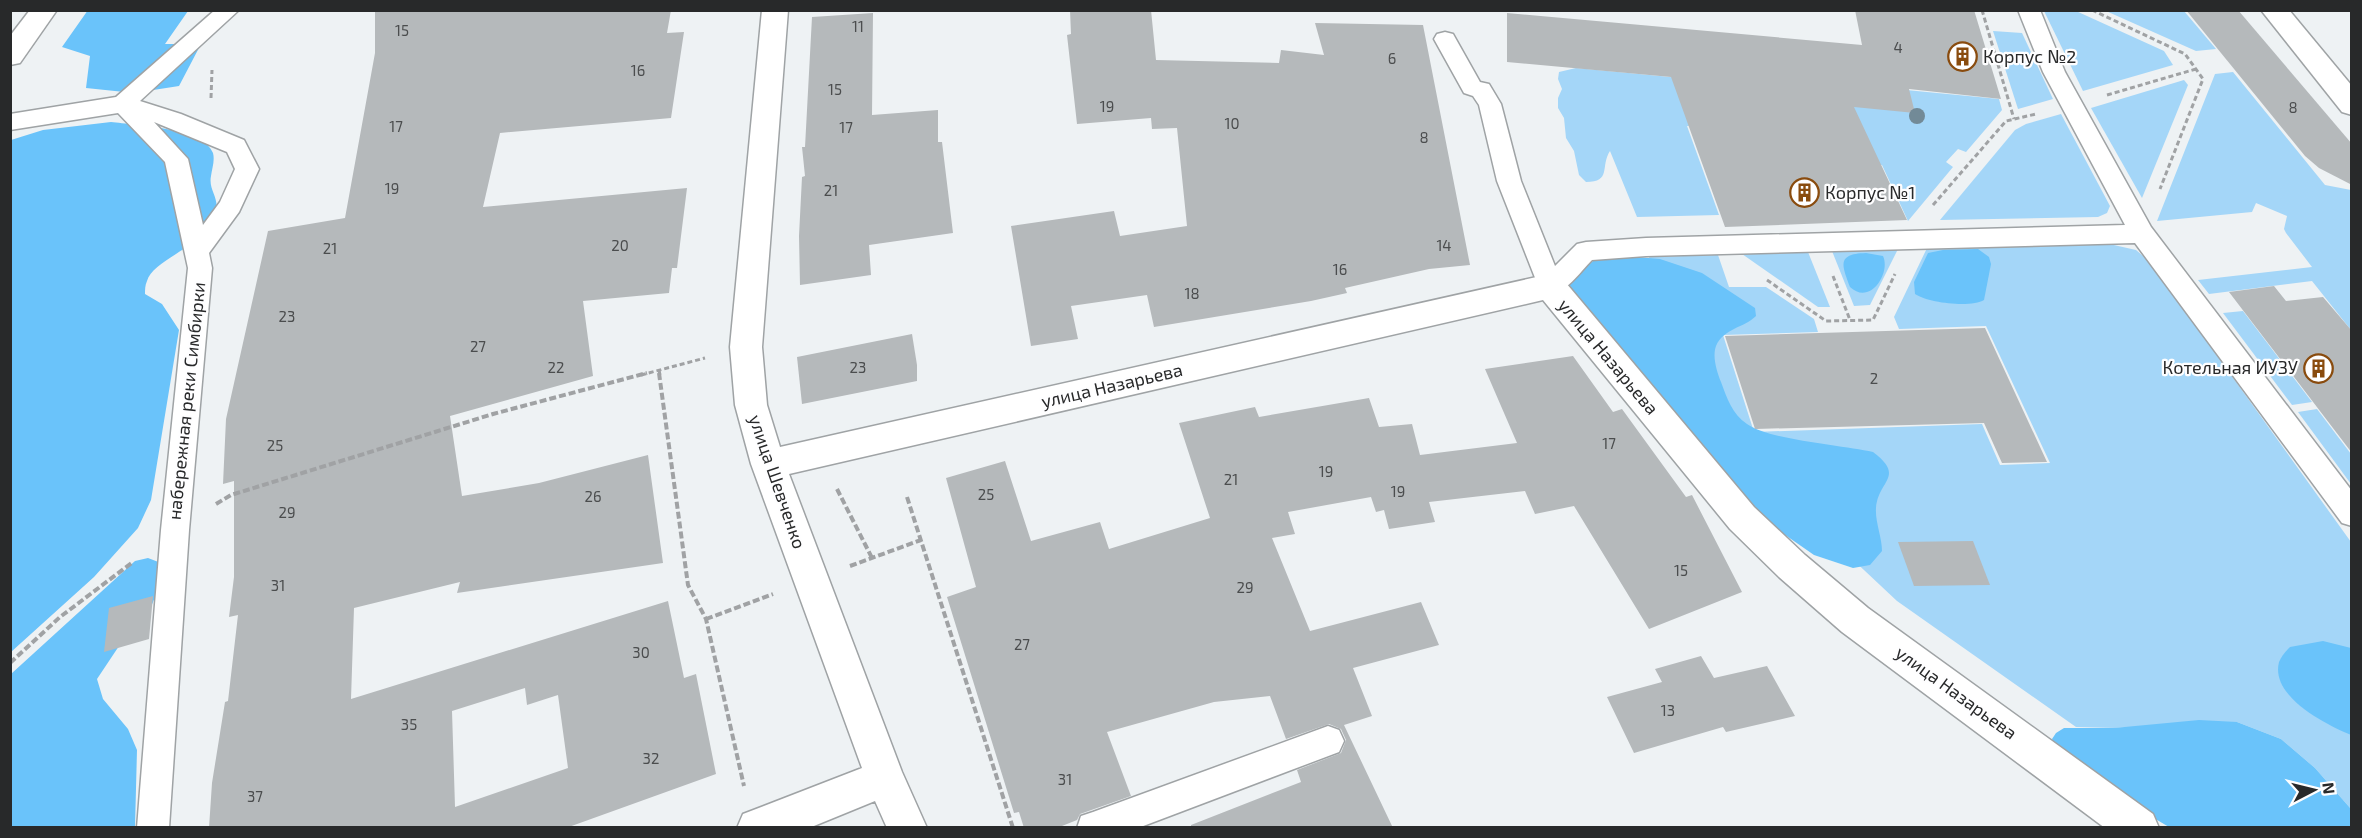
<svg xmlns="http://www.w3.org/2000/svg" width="2362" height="838" font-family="'Exo 2',sans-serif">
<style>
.green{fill:#a4d6f8}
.forest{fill:#6ac3fa}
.building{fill:#b5b9bb;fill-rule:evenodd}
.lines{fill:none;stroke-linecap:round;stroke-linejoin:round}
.service-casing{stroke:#9fa3a5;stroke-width:3}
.minor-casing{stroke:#9fa3a5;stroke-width:3}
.path-far1{stroke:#a0a2a4;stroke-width:3;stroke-dasharray:5 3;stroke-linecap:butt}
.path{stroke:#a0a2a4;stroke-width:4;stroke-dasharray:7 3;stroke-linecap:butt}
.service{fill:#fff;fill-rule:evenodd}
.minor{fill:#fff;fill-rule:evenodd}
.tree{fill:#728a97}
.labels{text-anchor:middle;stroke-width:4.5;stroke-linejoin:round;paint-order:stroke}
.number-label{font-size:15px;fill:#4b4d4e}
.poi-label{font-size:18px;fill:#28292a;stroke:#fefeff;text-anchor:start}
.street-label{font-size:18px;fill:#28292a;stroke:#fefeff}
</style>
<rect width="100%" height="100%" fill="#eef2f4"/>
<g class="green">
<path d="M2044,11H2076L2164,51L2173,65L2083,91Z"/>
<path d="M2106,11H2184L2216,49L2196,51Z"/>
<path d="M1993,31L2022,33L2053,99L2018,109Z"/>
<path d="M1576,68L1836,93L1834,83L1999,99L2002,110L1966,152L1958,149L1946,162L1953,167L1908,221L1882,165L1848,166L1822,122L1687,126L1719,215L1637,217L1610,151C1600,166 1612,182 1586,182L1579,175L1574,151L1566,138L1564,118L1558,108V98L1562,89L1558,79L1559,72Z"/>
<path d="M2233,72L2325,185L2351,190V330L2312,281L2209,294L2198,280L2312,267L2286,233L2284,229L2287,216L2256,203L2252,212L2157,221L2215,74Z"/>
<path d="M2184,80L2188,85L2142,198L2091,108Z"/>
<path d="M2061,114L2110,206L2107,213L2098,217L1940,220L2015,130L2026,124Z"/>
<path d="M2105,243L2136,250L2149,261L2351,542V809L2315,768L2281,739L2237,722L2114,728L2076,727L1897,601L1702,418L1649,257L1718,255L1729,287H1766L1814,319L1818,332L1723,335L1754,432L1982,424L2000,465L2050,463L1986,326L1899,329L1894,317L1927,248Z"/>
<path d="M1898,249L1870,305L1854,306L1832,251Z"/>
<path d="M1808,252L1830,307H1818L1742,254Z"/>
<path d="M2243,311L2312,402L2292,405L2223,313Z"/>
<path d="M2317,409L2351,454V484L2298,412Z"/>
</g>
<g class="forest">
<path d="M88,10L188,11L165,44H201L179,86L134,93L86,88L90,56L62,47Z"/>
<path d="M111,122C135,125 204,128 213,153C215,161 212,168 211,176C208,191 221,198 215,215C205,247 153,259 147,281C145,285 145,290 145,294L162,304L179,330L151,500L138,528L94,577L11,652V140L43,130Z"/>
<path d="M1978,249L1989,257L1991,264L1984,300C1971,308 1928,303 1915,294L1914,282L1928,253L1943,250Z"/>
<path d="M1866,253L1883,256C1891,273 1870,306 1850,287C1842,265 1836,254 1866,253Z"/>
<path d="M1637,257L1660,259L1702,273L1755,308L1756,316C1744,328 1724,328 1716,346C1712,357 1717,372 1721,382C1727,398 1732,414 1747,424C1769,440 1842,445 1873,452C1906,477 1878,480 1876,508C1875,522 1882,537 1882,551L1870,565L1853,568L1814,555L1755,514L1566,295L1568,280L1593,261L1610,258Z"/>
<path d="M148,558L161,563V582L149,612L121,643L97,679L103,699L128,729L137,750L135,827L11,828V674L135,561Z"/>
<path d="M2323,641L2351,648V735C2327,725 2270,697 2279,662C2281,657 2286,651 2290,647Z"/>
<path d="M2199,720L2237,722L2281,739L2315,768L2351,809V827H2169L2108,791L2056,749L2052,739L2056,733L2064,728H2114Z"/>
</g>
<g class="building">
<path d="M375,10H671L667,33L684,32L671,118L500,133L483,207L687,188L677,268H672L669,293L583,301L593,376L450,416L462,496L539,483L648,455L663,563L457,593L460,582L354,608L351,699L668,601L684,678L696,674L716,774L566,828H209L212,783L225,702L228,701L238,615L229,617L234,577V481L223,484L226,419L268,231L345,218L375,53ZM525,688L527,705L558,695L568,768L455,807L452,711Z"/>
<path d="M1070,10H1151L1156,60L1279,63L1281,50L1324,55L1315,23L1423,25L1470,265L1429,269L1345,288L1347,293L1311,301L1154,327L1147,295L1071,306L1078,339L1031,346L1011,226L1114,211L1120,236L1187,226L1177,128L1152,129L1151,118L1077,124L1067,35L1071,34Z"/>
<path d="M1855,10H1974L2001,99L1909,89L1915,113L1854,107L1907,220L1725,227L1671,77L1507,62V13L1862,45Z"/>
<path d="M2186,10H2238L2352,144V185L2319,168L2305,156Z"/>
<path d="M873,13L872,115L938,110V142H942L953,233L869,245L871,275L800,285L799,236L802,177L805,176L802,147H805L812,17Z"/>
<path d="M2274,286L2286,301L2323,297L2352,331V453L2229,292Z"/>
<path d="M1985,328L2047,462L2002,463L1984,423L1755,429L1725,336Z"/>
<path d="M912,334L917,365V381L802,404L797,357Z"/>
<path d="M1573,356L1613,412L1622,409L1686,497L1692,495L1742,592L1649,629L1574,506L1535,514L1525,491L1429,502L1435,522L1389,529L1384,510L1376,512L1371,497L1288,512L1295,534L1272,538L1310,631L1421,602L1439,645L1353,668L1372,716L1344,725L1393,828H1191V825L1301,782L1297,770L1341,753L1346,740L1341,729L1329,724L1286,739L1270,696L1214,702L1107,732L1131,796L1080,814L1077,820L1057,828H1024L1019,812L1014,813L947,597L976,587L946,478L1005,461L1031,541L1100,522L1109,549L1210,518L1179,423L1255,407L1259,417L1369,398L1379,427L1412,424L1420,455L1517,443L1485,369Z"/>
<path d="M1973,541L1990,585L1914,586L1898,542Z"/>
<path d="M153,596L149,639L104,652L109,608Z"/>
<path d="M1701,656L1714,678L1767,666L1795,716L1726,732L1723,727L1634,753L1607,697L1662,682L1655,669Z"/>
</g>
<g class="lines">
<defs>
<g id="service">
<path d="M215,10H239L140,101L181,114L244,140L259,169L239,212L209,253L212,268L189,530L169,828H137L161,530L188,268L165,162L118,113L10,130V114L116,97ZM154,122L227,152L235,169L220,202L203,225L188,159Z"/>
<path d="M2018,10H2040L2065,72L2151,227L2352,491V526L2342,523L2135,243L1646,256L1592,260C1578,274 1562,300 1541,293L1497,181L1479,105L1473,96L1464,93L1434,39L1437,34L1445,32L1453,34L1480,82L1489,84L1501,104L1521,181L1555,266L1577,244L1586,242L1646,238L2125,225L2043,72Z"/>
<path d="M1328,726L1339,730L1344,741L1339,752L1138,828H1077L1081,816L1093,812Z"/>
</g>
<g id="minor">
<path d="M30,10H57L20,63L10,65V36Z"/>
<path d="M762,10H788L762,347L767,405L780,447L1550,274L1561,277L1754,507L1805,555L1868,608L2153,814L2159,828H2105L1842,632L1779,577L1730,529L1543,300L789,474L902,772L927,828H887L875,801L809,828H737L743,814L862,768L751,464L735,405L730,347Z"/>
<path d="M2261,10H2289L2352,86V115L2342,112Z"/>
</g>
</defs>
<use href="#service" class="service-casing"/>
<use href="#minor" class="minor-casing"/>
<g class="path-far1">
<path d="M1982,10L2014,119"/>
<path d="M2092,10L2185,54L2203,79L2160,189"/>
<path d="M2107,95L2196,69"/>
<path d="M211,98L212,70"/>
<path d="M1933,205L2006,121L2036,114"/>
<path d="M1833,276L1850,320"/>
<path d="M1767,280L1826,321L1873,320L1895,274"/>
<path d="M659,370L660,375"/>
<path d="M641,375L705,358"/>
</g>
<g class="path">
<path d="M659,373L688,585L706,619L744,786"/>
<path d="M837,489L872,558"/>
<path d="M907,497L1013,828"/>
<path d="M216,504L231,495L493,414L647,373"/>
<path d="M850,566L921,540"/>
<path d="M706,619L773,594"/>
<path d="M10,663L60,617L133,562"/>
</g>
<use href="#service" class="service"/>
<use href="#minor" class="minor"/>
</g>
<circle class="tree" cx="1917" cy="116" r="8"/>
<defs>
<symbol id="building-ring" viewBox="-11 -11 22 22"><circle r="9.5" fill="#fefeff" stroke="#894b0e" stroke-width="1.5"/><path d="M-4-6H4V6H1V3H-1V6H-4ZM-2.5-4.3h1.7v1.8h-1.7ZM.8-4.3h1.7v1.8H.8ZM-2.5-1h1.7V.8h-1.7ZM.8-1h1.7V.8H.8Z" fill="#894b0e"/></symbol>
</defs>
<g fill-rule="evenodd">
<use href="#building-ring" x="1946" y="40" width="33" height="33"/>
<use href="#building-ring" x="1788" y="176" width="33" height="33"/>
<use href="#building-ring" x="2302" y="352" width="33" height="33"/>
</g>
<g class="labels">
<g class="number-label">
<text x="858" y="32">11</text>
<text x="402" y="36">15</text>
<text x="1898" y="53">4</text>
<text x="1392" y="64">6</text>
<text x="638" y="76">16</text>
<text x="835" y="95">15</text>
<text x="1107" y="112">19</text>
<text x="2293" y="113">8</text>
<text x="1232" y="129">10</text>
<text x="396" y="132">17</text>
<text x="846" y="133">17</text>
<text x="1424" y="143">8</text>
<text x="392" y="194">19</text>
<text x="831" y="196">21</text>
<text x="620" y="251">20</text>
<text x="1444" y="251">14</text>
<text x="330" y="254">21</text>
<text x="1340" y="275">16</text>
<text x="1192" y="299">18</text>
<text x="287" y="322">23</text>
<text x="478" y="352">27</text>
<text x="556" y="373">22</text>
<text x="858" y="373">23</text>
<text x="1874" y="384">2</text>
<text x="1609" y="449">17</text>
<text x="275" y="451">25</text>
<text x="1326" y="477">19</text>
<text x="1231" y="485">21</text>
<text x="1398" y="497">19</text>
<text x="986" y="500">25</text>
<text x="593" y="502">26</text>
<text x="287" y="518">29</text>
<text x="1681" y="576">15</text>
<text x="278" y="591">31</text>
<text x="1245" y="593">29</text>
<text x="1022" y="650">27</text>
<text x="641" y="658">30</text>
<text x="1668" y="716">13</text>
<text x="409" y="730">35</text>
<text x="651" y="764">32</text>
<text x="1065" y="785">31</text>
<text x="255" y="802">37</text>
</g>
<g class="poi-label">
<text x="1983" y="63">Корпус №2</text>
<text x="1825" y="199">Корпус №1</text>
<text x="2298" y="374" text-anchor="end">Котельная ИУЗУ</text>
</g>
<g class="street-label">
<text transform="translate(1608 357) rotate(50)" y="6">улица Назарьева</text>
<text transform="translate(1112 386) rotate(-13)" y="6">улица Назарьева</text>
<text transform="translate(187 401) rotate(-84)" y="6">набережная реки Симбирки</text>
<text transform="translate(777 482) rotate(71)" y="6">улица Шевченко</text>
<text transform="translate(1956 693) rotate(36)" y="6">улица Назарьева</text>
</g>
</g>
<rect width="2362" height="838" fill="none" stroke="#28292a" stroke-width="24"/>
<g transform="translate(2314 790) rotate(83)" stroke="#fefeff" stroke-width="4.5" paint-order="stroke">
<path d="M0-4.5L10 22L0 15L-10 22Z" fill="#28292a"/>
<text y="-9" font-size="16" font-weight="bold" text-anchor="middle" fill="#28292a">N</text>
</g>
</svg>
